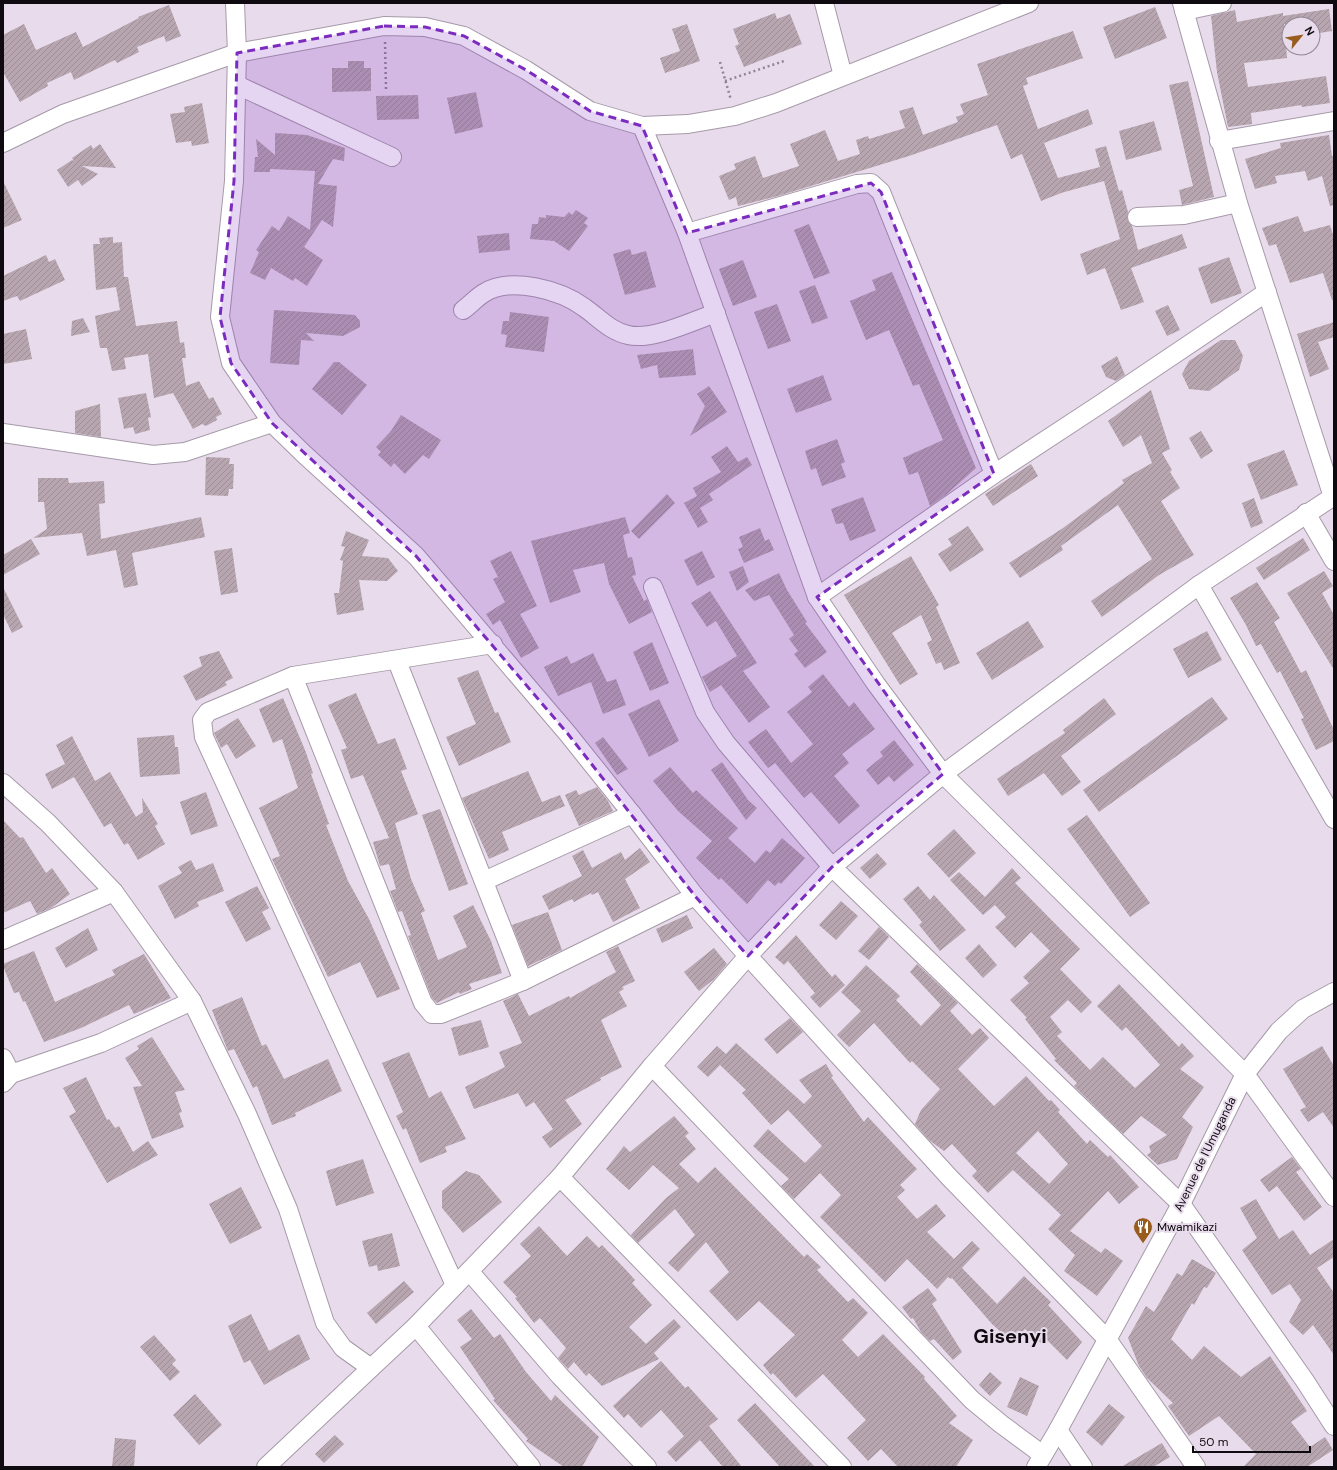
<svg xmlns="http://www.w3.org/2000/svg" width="1337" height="1470" font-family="'DM Sans',sans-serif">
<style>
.building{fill:url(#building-hatch);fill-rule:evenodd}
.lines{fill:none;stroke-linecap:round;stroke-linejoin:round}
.minor-casing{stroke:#a69aa9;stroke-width:20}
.path{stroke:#8f8691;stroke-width:2.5;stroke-dasharray:2 3;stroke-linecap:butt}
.minor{stroke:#fff;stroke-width:18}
.marked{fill:#7b2cbf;fill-opacity:0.2;stroke:#7b2cbf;stroke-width:3;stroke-dasharray:8 5;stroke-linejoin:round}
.labels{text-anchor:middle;stroke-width:4;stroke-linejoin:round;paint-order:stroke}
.street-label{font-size:12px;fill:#0e0a0f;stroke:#e8dbeb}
.poi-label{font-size:12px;fill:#0e0a0f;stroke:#e8dbeb;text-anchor:start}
.town-label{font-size:20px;font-weight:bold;fill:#0e0a0f;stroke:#e8dbeb}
</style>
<defs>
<pattern id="building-hatch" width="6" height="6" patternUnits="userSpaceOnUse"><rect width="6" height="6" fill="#b7a5b0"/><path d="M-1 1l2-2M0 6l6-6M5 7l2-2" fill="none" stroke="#9c8d96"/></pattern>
</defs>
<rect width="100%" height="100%" fill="#e8dbeb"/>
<g class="building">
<path d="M169,5L181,36L166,42L164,36L137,47L139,52L117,63L115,60L74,80L71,72L47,83L48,86L20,102L3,72V35L24,24L36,50L76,32L83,47L139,18L138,17Z"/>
<path d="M1155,7L1167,38L1115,59L1103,27Z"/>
<path d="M1329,9L1332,31L1313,34V24H1284L1287,58L1244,63L1248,87L1326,76L1330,103L1302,107L1301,105L1251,113L1252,124L1228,127L1217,72L1211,16L1235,10L1237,22L1283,13V16Z"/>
<path d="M775,13L777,19L790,14L802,44L744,67L735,46L739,44L733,29Z"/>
<path d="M687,24L700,61L665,73L660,58L680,51L672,29Z"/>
<path d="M1073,31L1083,58L1026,78L1028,84L1023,86L1038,129L1088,109L1093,124L1044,143L1058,178L1100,167L1095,149L1106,146L1119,191L1122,190L1128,212L1127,218L1132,226L1138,250L1182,234L1187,248L1131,268L1144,302L1121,310L1105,268L1087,275L1080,254L1120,239L1104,181L1061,193L1041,201L1022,154L1011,159L997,125L909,156L778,196L738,206L736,197L729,200L719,176L736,169L734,164L755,156L763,178L799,166L790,144L825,130L838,161L860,154L856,140L868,136L869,139L905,128L899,111L913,107L923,135L958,122L956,117L964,114L960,104L988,95L977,64Z"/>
<path d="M348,61H364V68H371V91L332,92V68H348Z"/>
<path d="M1188,81L1214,197L1182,205L1179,190L1193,186L1169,85Z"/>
<path d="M476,92L483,127L455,134L447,98Z"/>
<path d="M418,95L419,119L377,120L376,96Z"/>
<path d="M202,103L209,143L192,146L191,141L176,143L170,114L185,112L184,107Z"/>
<path d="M1154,121L1162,150L1126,160L1119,131Z"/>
<path d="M275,133L307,135L345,148L344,161L333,159L318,184L337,186L333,227L322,220L304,247L323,260L307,286L295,278L293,281L271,268L265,280L250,273L259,252L256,250L272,226L279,231L288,216L310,230L315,171L270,169V172H254L255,157H258L256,139L275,155Z"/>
<path d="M1329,135L1332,156H1334V205L1330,206L1322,176L1308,181L1305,171L1275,176L1277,183L1255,189L1245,159L1281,148L1280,143Z"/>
<path d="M100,144L116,168L82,166L98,174L82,186L78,180L68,187L57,170L72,160L74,161L72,158L91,145L93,149Z"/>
<path d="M3,181L22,220L3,228Z"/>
<path d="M576,210L588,218L584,223L588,226L569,251L554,241L530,239L532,224H538L539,217L546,218V215L564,217L569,212L572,215Z"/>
<path d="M1298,216L1304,232L1330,225L1334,238V299L1332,300L1323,273L1290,283L1276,244L1269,246L1262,228Z"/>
<path d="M809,224L830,273L814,279L794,230Z"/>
<path d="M509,233L510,250L479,253L477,236Z"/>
<path d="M113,237V243L122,242L124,277H128L136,326L177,321L180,343L184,342L186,358H182L186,386L199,381L209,399L213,397L222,414L216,417L217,420L206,426L202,424L193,429L173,393L154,398L148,354L124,358L126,369L112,371L107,348H100L95,316L120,310L116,287L96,290L93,244H100L99,238Z"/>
<path d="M630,249L632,255L646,251L656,287L625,295L613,254Z"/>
<path d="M46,255L49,262L55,259L65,280L20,301L17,296L3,301V276Z"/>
<path d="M1229,257L1242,293L1211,304L1198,268Z"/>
<path d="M743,260L757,297L733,306L719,269Z"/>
<path d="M892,272L976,468L947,494L930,506L918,472L909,475L903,458L943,440L919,384L913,386L889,330L866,340L850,301L876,290L872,280Z"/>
<path d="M815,285L828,318L812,324L799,291Z"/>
<path d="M777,304L791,341L768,349L754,312Z"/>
<path d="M1168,305L1180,330L1167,336L1155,311Z"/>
<path d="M274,310L355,315L360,321V327L343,336L306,333L314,341L301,340L299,365L270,363Z"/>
<path d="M510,312L549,317L544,352L505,347L507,335L501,334L503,321H509Z"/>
<path d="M83,318L90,332L71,336L72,321Z"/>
<path d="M1334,322V337L1318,342L1329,369L1310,377L1297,334Z"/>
<path d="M26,329L32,359L3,364V334Z"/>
<path d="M1221,340H1235L1243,356L1239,370L1209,391L1189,389L1182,374L1189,361Z"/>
<path d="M693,349L696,375L659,378L657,365L641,369L637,355Z"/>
<path d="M1117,356L1125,375L1116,381L1106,377L1101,366Z"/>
<path d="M334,362H339L367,385L342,415L312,389Z"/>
<path d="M823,375L832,400L796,413L787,389Z"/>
<path d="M709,386L727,412L690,436L705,406L697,394Z"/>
<path d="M1151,390L1170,449L1162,453L1172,470L1170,472L1180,488L1161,501L1194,555L1159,575L1102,617L1091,601L1152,559L1118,505L1061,546L1063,550L1020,578L1009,563L1063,528L1124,483L1122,480L1152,463L1141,435L1123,447L1108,421Z"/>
<path d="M146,393L151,417L148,418L150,430L135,434L133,427L124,429L118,398Z"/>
<path d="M100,404L101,437L75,433V411Z"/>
<path d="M401,415L441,440L429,459L423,455L405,474L394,463L391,467L378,455L381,452L376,447L391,431Z"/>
<path d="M1201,431L1213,451L1201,459L1189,438Z"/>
<path d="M837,439L845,462L841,464L846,477L822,486L816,468L811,470L805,451Z"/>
<path d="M727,446L738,462L747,457L752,465L709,494L713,500L700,508L708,522L698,528L684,503L697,496L693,488L721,472L711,457Z"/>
<path d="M1284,450L1298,485L1261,500L1247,464Z"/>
<path d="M206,457L230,458L229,464H234L233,489H229L228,496L205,495Z"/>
<path d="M1031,464L1038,476L993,506L985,494Z"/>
<path d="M38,478H68L69,483L104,481L105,503L99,504L101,539L201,517L205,537L132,553L138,585L124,588L116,550L87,556L82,533L33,538L47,529L44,502H38Z"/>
<path d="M667,494L675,503L639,539L631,531Z"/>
<path d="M863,497L876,531L850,541L843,523L836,524L831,509Z"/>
<path d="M1254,498L1263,523L1251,528L1242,503Z"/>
<path d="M625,517L630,533L623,535L628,558L632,557L636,575L632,576L644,601L647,599L652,612L629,624L609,584L604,563L573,570L581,592L550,603L531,541Z"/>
<path d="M968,526L984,550L950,572L938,554L952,545L948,539Z"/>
<path d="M760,528L765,541L769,539L774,550L744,563L738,549L743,547L739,537Z"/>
<path d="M346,531L369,540L362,556L388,558L398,571L387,581L359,580L364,610L337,615L334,593H339L343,561L340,560L345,547L341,546Z"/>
<path d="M1303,538L1310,550L1264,580L1256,568Z"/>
<path d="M31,539L40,554L3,575V555Z"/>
<path d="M232,548L238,592L221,595L214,551Z"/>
<path d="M511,551L537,606L520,614L539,648L521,658L500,620L493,625L486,614L505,602L493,579L498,577L490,561Z"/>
<path d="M702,551L715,577L697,586L684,560Z"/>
<path d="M911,556L939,605L936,607L960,663L944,670L941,662L936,664L927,643L932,640L921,615L892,633L918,674L900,685L844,595Z"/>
<path d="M743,566L749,582L737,591L729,572Z"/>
<path d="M1324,571L1333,586L1322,593L1334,615V670L1287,593Z"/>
<path d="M779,573L787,590L807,622L805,623L827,652L805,668L794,654L798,651L789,639L794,635L769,595L754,601L745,590Z"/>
<path d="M1257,582L1280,618L1274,622L1301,673L1306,670L1334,730V741L1316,750L1301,719L1304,718L1280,671L1277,673L1261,644L1256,646L1246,625L1230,598Z"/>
<path d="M3,587L23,627L12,633L3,614Z"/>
<path d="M710,591L757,663L743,671L770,707L749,723L721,685L710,692L702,677L737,656L716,621L707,627L691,603Z"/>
<path d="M1028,621L1044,647L992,680L976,653Z"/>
<path d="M1207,631L1222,660L1188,678L1173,649Z"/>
<path d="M652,642L669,683L650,691L633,652Z"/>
<path d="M219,651L233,678L225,682L227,685L196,701L183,676L202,666L199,657Z"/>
<path d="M593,653L607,682L616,679L626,705L603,714L591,682L558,696L544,667L567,656L571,664Z"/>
<path d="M478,670L495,713L498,712L511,742L459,766L446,737L476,724L457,678Z"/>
<path d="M823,674L849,707L854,702L875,729L842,754L849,763L834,776L860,806L839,824L811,792L804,798L775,763L768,768L748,742L766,729L791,763L813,744L787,712L812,692L808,687Z"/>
<path d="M356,693L378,744L395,738L407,769L401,771L418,814L395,823L411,879L425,911L421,913L438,960L467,947L453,916L473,905L491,941L502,973L469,984L472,989L460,994L459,992L437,1003L432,998L408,936L411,935L402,911L398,912L390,891L396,889L389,864L380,866L373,842L389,838L363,775L351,779L341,750L347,748L328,705Z"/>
<path d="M1212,697L1228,719L1099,812L1083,790Z"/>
<path d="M283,698L305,750L313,773L311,774L329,824L326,825L348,881L369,919L400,989L377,998L360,962L328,977L272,859L280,856L259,808L298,788L282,739L273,743L259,709Z"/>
<path d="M1104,698L1116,714L1061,756L1081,782L1062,796L1044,773L1008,796L997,779L1065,733L1063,730Z"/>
<path d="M659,699L679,741L649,757L628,714Z"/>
<path d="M238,718L256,746L236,759L227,744L221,748L214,733Z"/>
<path d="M174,735L175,747H178L180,774L140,777L137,738Z"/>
<path d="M72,736L95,781L110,772L136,817L143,812L142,798L158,824L155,826L165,844L138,860L128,843L124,845L111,823L104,827L74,777L52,789L45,774L65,764L56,745Z"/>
<path d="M603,737L628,769L617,775L595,743Z"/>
<path d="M894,740L914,765L894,782L889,776L878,785L866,770L883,756L880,752Z"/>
<path d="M722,762L748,800L757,808L746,820L711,770Z"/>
<path d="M670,767L693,793L696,790L738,828L728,838L755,863L766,850L770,853L782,838L805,858L781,884L779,882L775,886L768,880L747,904L721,878L719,880L696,858L712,841L678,811L653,781Z"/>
<path d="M528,771L542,802L560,795L565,806L502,832L509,850L489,859L462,798Z"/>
<path d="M597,787L608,801L613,811L579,826L565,795L576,790L579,795Z"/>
<path d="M206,792L218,826L191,835L180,802Z"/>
<path d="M440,809L468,884L449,891L422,815Z"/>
<path d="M1087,815L1150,903L1130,917L1067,829Z"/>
<path d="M3,820L20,838L23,837L46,873L52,868L70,894L51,908L37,914L30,901L3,913Z"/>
<path d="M954,829L976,853L949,878L927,854Z"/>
<path d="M640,848L650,862L625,879L640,908L613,922L598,892L592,895L591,893L574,902L572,899L549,910L542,896L582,876L572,856L583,850L592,868L621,852L625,860Z"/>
<path d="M877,853L887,864L870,879L860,868Z"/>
<path d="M191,860L196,870L213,863L224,891L197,902L199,906L175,919L158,886L182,873L178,867Z"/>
<path d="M1012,868L1021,878L1015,883L1080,949L1060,969L1092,1002L1081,1013L1068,1000L1050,1017L1062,1032L1057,1036L1090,1070L1103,1057L1135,1088L1160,1065L1126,1027L1122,1031L1097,1006L1119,984L1179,1047L1182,1043L1194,1056L1180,1069L1204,1087L1182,1117L1193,1127L1177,1159L1158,1165L1147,1155L1151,1152L1149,1146L1167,1135L1141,1116L1123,1134L1074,1086L1077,1083L1054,1060L1056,1059L1025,1019L1027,1018L1010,1000L1029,983L1023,977L1050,951L1031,932L1015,948L995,927L1006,917L995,905L983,915L950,880L959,872L985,897Z"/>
<path d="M257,886L269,908L262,912L271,929L246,942L225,902Z"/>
<path d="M918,886L930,900L934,895L966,930L940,951L919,925L922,922L903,899Z"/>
<path d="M841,901L858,916L836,940L819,925Z"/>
<path d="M548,912L562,950L528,966L512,925Z"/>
<path d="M687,915L693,928L662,943L656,929Z"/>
<path d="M879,927L889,937L869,960L858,951Z"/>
<path d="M88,928L98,950L66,968L55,948Z"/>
<path d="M796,935L832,977L835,974L845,985L820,1008L810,997L815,993L788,961L784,965L775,957Z"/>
<path d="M979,944L997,965L983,978L965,958Z"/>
<path d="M618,946L635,981L622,987L624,989L619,992L627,1006L601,1020L622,1067L600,1078L601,1080L565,1100L582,1124L550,1148L542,1137L553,1129L534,1102L526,1107L518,1093L474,1109L465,1087L505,1067L499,1052L522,1043L503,1001L518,994L529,1016L569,996L570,998L616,972L606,952Z"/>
<path d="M714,948L727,964L713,980L699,991L684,972Z"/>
<path d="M34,951L55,1002L115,975L112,970L144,954L171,998L134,1014L129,1005L81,1028L44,1042L25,1001L23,1002L19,992L14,993L3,966V964Z"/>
<path d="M917,964L958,1003L950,1011L972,1035L980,1028L989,1038L958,1069L994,1106L1026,1076L1049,1101L1051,1100L1060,1110L1058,1112L1087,1144L1090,1140L1108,1157L1110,1155L1139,1187L1119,1204L1108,1191L1070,1231L1101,1253L1105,1248L1123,1261L1097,1296L1064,1271L1075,1255L1048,1229L1061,1215L1040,1195L1013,1170L988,1193L972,1176L977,1171L952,1144L944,1151L929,1140L915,1124L921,1110L940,1089L912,1061L910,1063L874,1023L849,1047L837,1035L861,1011L841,992L866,965L900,996L896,1000L921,1026L941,1005L910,972ZM1038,1131L1068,1164L1049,1184L1016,1153Z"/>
<path d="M242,997L262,1046L266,1044L284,1079L328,1059L342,1091L295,1113L296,1116L272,1125L257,1086L253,1088L234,1049L228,1051L212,1010Z"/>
<path d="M790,1018L803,1032L777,1054L764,1039Z"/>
<path d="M481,1020L489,1047L459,1056L451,1028Z"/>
<path d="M152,1037L185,1090L175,1092L182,1112L179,1113L184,1127L152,1139L133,1087L142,1086L125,1058L139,1049L137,1046Z"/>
<path d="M736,1043L804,1104L812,1096L799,1080L826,1064L833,1076L831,1077L864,1122L868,1117L917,1169L900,1185L905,1190L897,1197L917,1219L936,1204L946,1216L927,1232L954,1259L972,1241L980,1249L962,1268L997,1304L1024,1276L1051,1302L1048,1305L1082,1342L1067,1360L1046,1339L1041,1343L1025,1329L1012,1342L992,1324L952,1278L951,1279L948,1277L937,1289L907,1259L885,1282L820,1217L841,1195L820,1173L794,1199L781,1186L789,1179L753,1146L768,1129L805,1163L822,1146L788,1110L771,1125L742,1093L746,1090L720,1065L708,1077L697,1067L717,1046L726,1054Z"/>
<path d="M1322,1046L1334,1066V1128L1323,1112L1308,1122L1300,1110L1306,1107L1283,1069Z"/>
<path d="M409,1052L429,1098L441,1091L466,1139L445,1147L447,1152L420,1163L406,1128L403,1130L396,1116L403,1112L382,1063Z"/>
<path d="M86,1077L107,1120L109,1119L115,1128L119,1126L133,1152L148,1141L158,1155L107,1183L69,1116L76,1112L63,1088Z"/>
<path d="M674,1116L689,1133L685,1136L696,1149L679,1164L698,1183L715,1167L804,1257L807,1254L821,1267L817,1270L848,1302L853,1298L868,1313L842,1340L858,1357L883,1334L925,1377L924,1379L957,1416L949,1423L973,1440L956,1467H898L881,1449L868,1461L847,1438L866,1420L823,1374L796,1398L773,1373L771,1375L763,1365L795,1335L759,1301L737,1321L709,1291L729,1272L706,1242L678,1272L668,1263L695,1235L675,1209L638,1243L631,1235L666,1198L679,1188L653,1165L629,1190L606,1169L624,1146L630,1152Z"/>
<path d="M1292,1157L1301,1169L1296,1172L1322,1207L1304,1221L1277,1186L1269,1192L1260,1180Z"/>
<path d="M363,1159L374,1193L336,1206L326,1171Z"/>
<path d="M466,1171L479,1175L502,1202L463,1233L442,1208V1191Z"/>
<path d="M241,1187L262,1228L230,1244L209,1204Z"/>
<path d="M1256,1199L1279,1239L1293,1230L1310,1255L1334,1239V1257L1317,1268L1334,1293V1355L1313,1325L1303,1335L1289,1322L1301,1300L1290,1284L1272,1295L1242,1250L1257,1238L1240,1208Z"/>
<path d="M539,1226L567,1256L587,1236L599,1248L602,1245L627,1271L635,1280L632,1283L652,1305L629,1327L646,1344L674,1319L681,1327L654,1353L659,1359L602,1386L589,1373L586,1376L574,1362L568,1369L558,1358L566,1348L540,1318L534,1323L515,1298L517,1297L503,1282L531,1256L520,1244Z"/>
<path d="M392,1233L400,1266L378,1271L377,1265L369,1267L362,1241Z"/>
<path d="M1192,1259L1216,1273L1207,1288L1204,1287L1194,1305L1192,1303L1171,1339L1192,1360L1204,1346L1241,1377L1270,1356L1307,1411L1291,1422L1310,1447L1325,1437L1333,1450L1307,1467H1243L1256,1454L1219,1416L1189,1436L1168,1406L1173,1403L1147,1378L1139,1366L1128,1338L1146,1306L1154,1312L1177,1273L1182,1276Z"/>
<path d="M404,1281L414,1292L376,1324L367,1313Z"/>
<path d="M928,1288L937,1300L932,1304L962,1352L953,1360L934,1339L930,1341L921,1332L913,1318L911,1319L902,1307Z"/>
<path d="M471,1309L494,1338L500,1334L526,1372L551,1401L555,1395L599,1437L582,1467H564L526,1441L528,1439L493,1400L495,1399L460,1347L472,1339L457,1320Z"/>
<path d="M251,1314L269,1351L299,1334L310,1359L264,1385L250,1360L244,1363L228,1326Z"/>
<path d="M154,1335L176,1360L172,1364L180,1372L170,1381L140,1347Z"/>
<path d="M661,1361L685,1388L688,1386L718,1419L709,1426L742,1467H723L700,1440L676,1462L667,1452L684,1436L661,1410L641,1428L628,1414L624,1418L613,1406Z"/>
<path d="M990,1372L1002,1383L990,1396L979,1385Z"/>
<path d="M1020,1377L1039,1386L1027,1416L1007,1407Z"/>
<path d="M195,1394L222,1425L199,1445L173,1415Z"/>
<path d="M755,1403L782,1432L815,1467H780L758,1443L737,1420Z"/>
<path d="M1109,1404L1125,1417L1102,1446L1086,1432Z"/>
<path d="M335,1435L344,1444L324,1463L315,1454Z"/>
<path d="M115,1438L136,1440L134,1467H112Z"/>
<path d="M1162,1443L1170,1457L1153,1467H1121Z"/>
</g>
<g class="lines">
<defs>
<g id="minor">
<path d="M235,3L237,53L234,181L220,317L231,363L272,423L305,455L416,556L568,734L632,814L695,896L748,956L949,1177L1107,1339L1196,1467"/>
<path d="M824,3L843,76"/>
<path d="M1182,3L1238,203L1333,497"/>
<path d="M1184,11L1222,3"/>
<path d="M237,85L392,157"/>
<path d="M642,126L687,233L817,597L876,684L943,774L1245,1074L1334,1197"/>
<path d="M1219,141L1334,121"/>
<path d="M3,143L63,114L237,53L384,26L425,27L464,36L526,70L590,111L642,126L688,124L735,116L776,103L1029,3"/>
<path d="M1137,217L1184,215L1238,203"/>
<path d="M687,233L857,184L871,183L881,192L994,474"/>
<path d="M463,310C470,305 477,297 484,293C511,276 561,290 585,308C599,318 610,331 628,335C652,341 692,321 716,313"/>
<path d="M3,433L153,455L185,452L272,423"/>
<path d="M1306,513L1334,561"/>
<path d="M1199,585L1334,819"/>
<path d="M653,587L705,712L726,743L832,867L1181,1204L1305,1381L1334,1426"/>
<path d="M817,597L994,474L1099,405L1267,292"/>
<path d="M397,661L523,981"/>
<path d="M293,676L423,1003L432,1014H441L523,981L695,896"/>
<path d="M3,783L48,823L114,892L192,1001L247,1114L288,1209L325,1323L343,1348L371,1368L416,1326L560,1177L652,1066L748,956L832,867L943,774L1199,585L1334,496"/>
<path d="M484,881L632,814"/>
<path d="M3,940L114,892"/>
<path d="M3,1058L11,1074"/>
<path d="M652,1066L972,1400L1001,1424L1043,1455"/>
<path d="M3,1083L11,1074L101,1043L192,1001"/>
<path d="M560,1177L842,1467"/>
<path d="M470,1272L560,1376L647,1467"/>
<path d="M455,1285L204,737L202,720L208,712L293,676L493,644"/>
<path d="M416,1326L531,1467"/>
<path d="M1058,1430L1083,1467"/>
<path d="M266,1467L371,1368"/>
<path d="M1036,1467L1058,1430L1181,1204L1245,1074L1279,1031L1303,1009L1334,992"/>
</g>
</defs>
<use href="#minor" class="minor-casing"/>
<g class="path">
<path d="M385,42L386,89"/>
<path d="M720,62L731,100"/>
<path d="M725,81L784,61"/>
</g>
<use href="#minor" class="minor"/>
</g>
<path class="marked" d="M384,26L425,27L464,36L526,70L590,111L642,126L687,233L871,183L881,192L994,474L817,597L943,774L832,867L748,956L695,896L568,734L416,556L272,423L231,363L220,317L234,181L237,53Z"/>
<defs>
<symbol id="restaurant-pin" viewBox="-11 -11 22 30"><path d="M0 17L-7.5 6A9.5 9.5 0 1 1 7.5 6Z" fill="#985c1e" stroke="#e8dbeb"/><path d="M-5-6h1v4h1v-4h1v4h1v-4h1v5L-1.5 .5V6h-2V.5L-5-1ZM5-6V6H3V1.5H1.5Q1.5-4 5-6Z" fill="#fff"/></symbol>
</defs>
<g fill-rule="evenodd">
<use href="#restaurant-pin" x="1132" y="1216" width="22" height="30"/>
</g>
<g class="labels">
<g class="street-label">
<text transform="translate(1205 1154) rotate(-64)" y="4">Avenue de l'Umuganda</text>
</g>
<g class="poi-label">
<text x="1157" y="1231">Mwamikazi</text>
</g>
<g class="town-label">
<text x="1010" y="1343">Gisenyi</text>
</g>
</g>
<rect width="1337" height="1470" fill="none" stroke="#0e0a0f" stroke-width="8"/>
<g transform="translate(1301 36) rotate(60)"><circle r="19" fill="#e8dbeb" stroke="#918793"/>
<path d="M0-3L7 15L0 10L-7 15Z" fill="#985c1e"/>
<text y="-6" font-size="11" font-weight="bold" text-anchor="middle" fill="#0e0a0f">N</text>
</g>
<path d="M1193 1446v6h117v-6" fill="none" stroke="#0e0a0f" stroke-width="2"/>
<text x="1199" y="1446" font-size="12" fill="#0e0a0f" stroke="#e8dbeb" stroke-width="3" paint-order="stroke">50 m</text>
</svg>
